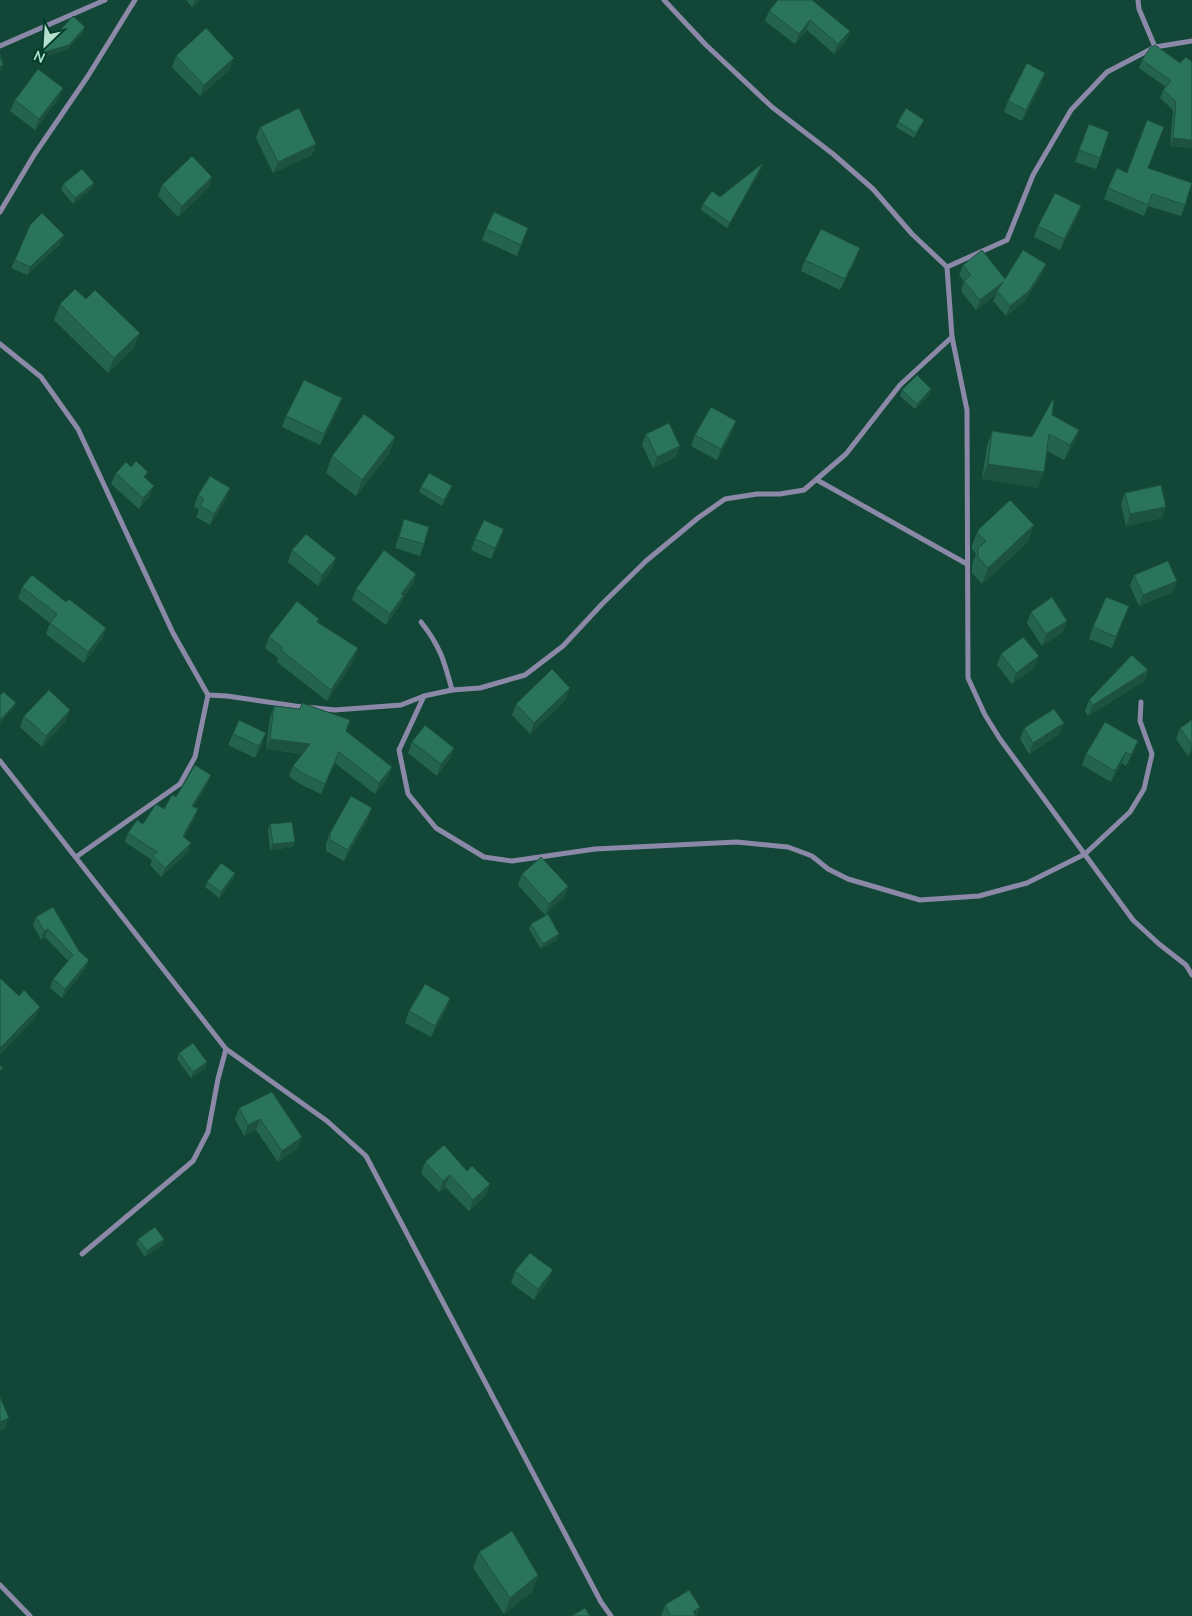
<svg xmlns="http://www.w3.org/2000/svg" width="1192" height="1616" font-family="'Nunito Sans',sans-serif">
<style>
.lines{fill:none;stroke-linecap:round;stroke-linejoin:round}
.minor{stroke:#8b89a7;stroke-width:5}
.wall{fill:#24644f}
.shaded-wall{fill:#1d5140}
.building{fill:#2a745c;stroke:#1d5140}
</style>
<rect width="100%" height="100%" fill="#124737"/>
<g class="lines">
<g class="minor">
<path d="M664,0L706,45L772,107L833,154L873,189L912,234L947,267L952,337L967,410L968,678L985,715L1000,739L1133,920L1159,944L1186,965L1192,975"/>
<path d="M1138,0L1139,9L1155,47"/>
<path d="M0,46L105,0"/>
<path d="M0,212L34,155L88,76L135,0"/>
<path d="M947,267L1007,240L1033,175L1071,110L1107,72L1155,47L1192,41"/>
<path d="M0,344L41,377L78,429L173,633L208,695L195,757L180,784L76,857"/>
<path d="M817,480L967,564"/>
<path d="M421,622C440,646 444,660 452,690"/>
<path d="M208,695L227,696L295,706L335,710L401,705L424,696L452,690L480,688L525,675L563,646L602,604L646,561L698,518L725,499L757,494H780L804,490L846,454L900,385L952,337"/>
<path d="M424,696L399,750L408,794L436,828L484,857L512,861L595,849L737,842L788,847L812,856L828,869L848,879L920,900L979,896L1027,883L1085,854L1130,812L1144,789L1152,754L1140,721L1141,702"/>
<path d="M0,761L226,1049L327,1121L366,1156L601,1602L611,1616"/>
<path d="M82,1254L193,1161L208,1132L218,1079L226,1049"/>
<path d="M0,1585L30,1616"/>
</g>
</g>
<g class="wall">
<path d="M186,0H200L192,7Z"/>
<path d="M778,0L850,31L846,41L834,54L807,30L795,44L765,21L769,11Z"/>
<path d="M176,56L230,69L200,96L172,67Z"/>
<path d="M1142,60L1180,63L1192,148L1170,146L1173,110L1160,98L1163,90L1166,87L1139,68Z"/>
<path d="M1041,84L1022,121L1004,112L1008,101Z"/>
<path d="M63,88L58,99L35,130L10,111L15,100Z"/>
<path d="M924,120L922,125L914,138L896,127L898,122Z"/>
<path d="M1089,124L1109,132L1096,169L1075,162Z"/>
<path d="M260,127L316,144L312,155L273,173L256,138Z"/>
<path d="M763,163L761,169L727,228L701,210L703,204L720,197Z"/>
<path d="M1148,168L1185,205L1181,216L1148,206L1144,216L1104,199L1108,188L1127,173Z"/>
<path d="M212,177L208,188L178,217L158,196L162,185Z"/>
<path d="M94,183L92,188L73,204L61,190L63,184Z"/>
<path d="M1077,217L1060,250L1034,237L1038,226Z"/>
<path d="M486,229L524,239L517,256L482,240Z"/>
<path d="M64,235L60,244L27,275L11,268L15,260Z"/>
<path d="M856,259L840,290L801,271L805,260Z"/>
<path d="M963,265L1005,279L1042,274L1025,301L1006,316L993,301L996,295L976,310L961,291L964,281L959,275Z"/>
<path d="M60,304L134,348L108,373L54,320Z"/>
<path d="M902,390L929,395L915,409L900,396Z"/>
<path d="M338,409L320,445L282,427L286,416Z"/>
<path d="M1052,415L1079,430L1073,445L1064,460L1047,451L1038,488L982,479L987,446L992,431L1032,437Z"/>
<path d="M732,432L717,460L691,446L695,435Z"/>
<path d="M646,434L676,457L653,468L642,445Z"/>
<path d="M395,437L389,454L356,496L326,473L332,456Z"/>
<path d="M116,473L146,479L149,497L139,509L111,484Z"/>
<path d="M421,487L450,492L442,506L419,492Z"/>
<path d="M1125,493L1162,518L1126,526L1121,504Z"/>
<path d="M198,495L226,499L210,525L196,517L199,509L194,507Z"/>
<path d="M404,519L424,544L420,556L395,548Z"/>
<path d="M978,530L1028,542L982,584L972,573V565L976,554L972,549V546Z"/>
<path d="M475,539L500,540L491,559L471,550Z"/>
<path d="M292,550L332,570L318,586L288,562Z"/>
<path d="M416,574L413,584L404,596L400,605L386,625L352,600L356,589Z"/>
<path d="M1134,575L1173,592L1139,606L1130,586Z"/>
<path d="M22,587L106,628L102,639L84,663L46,634L50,623L18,598Z"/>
<path d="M1129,606L1112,648L1089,639L1093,627Z"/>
<path d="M1031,612L1063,632L1042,646L1027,623Z"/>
<path d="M318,622L354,660L327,701L277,662L278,658L265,648L269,637Z"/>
<path d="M1001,654L1035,667L1012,684L997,665Z"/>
<path d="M1148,670L1144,681L1088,716L1085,711L1089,700Z"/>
<path d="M566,699L530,734L512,715L516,704Z"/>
<path d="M274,706L346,731L392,767L388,777L375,794L335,763L321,794L298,783L289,776L293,766L303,754L266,749L270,717Z"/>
<path d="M24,716L66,721L42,747L20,727Z"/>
<path d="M1192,720V753L1188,756L1176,739L1180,728Z"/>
<path d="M1064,723L1059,734L1029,754L1020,739L1024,728Z"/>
<path d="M233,734L262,744L255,758L228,745Z"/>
<path d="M412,742L454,748L450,759L437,776L408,753Z"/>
<path d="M1134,752L1126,766L1122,763L1111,782L1082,765L1086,754Z"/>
<path d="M208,783L194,806L195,817L184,837L188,852L161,877L150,865L152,860L125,842L128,833L164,809L176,797Z"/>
<path d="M372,808L368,819L344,861L326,851V844L330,833Z"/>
<path d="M270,824L295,842L293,847L270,850L268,830Z"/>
<path d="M522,874L568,886L564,897L545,915L518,885Z"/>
<path d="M233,879L219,898L205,887L207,882Z"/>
<path d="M36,917L86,968L62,998L50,988L53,979L68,961L45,937L41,940L33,925Z"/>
<path d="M531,924L557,940L541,949L529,929Z"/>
<path d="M450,998L446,1009L431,1037L405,1023L409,1011Z"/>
<path d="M179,1053L207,1062L205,1068L191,1078L177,1059Z"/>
<path d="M272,1092L298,1148L278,1162L256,1130L244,1136L235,1119L239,1108Z"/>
<path d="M425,1162L486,1195L469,1211L445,1187L439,1192L421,1173Z"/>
<path d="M138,1239H164L162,1245L145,1257L136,1244Z"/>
<path d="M515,1271L548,1281L534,1300L511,1283Z"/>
<path d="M479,1552L538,1575L532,1592L504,1614L473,1568Z"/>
<path d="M665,1605L697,1616H661Z"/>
</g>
<g class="shaded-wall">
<path d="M196,0H200L192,7L194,1Z"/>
<path d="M810,20L807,30L795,44L799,34Z"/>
<path d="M85,27L83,33L67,50L36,60L38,54Z"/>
<path d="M850,31L846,41L834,54L838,44Z"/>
<path d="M234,58L230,69L200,96L204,85Z"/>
<path d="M3,65L1,70L0,71V66Z"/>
<path d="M1045,73L1041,84L1022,121L1026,110Z"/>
<path d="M63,88L58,99L35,130L39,119Z"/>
<path d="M924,120L922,125L914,138L916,133Z"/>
<path d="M1173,138L1192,140V148L1170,146Z"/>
<path d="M316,144L312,155L273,173L278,162Z"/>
<path d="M763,163L761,169L727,228L730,223Z"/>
<path d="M212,177L208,188L178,217L182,206Z"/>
<path d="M94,183L92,188L73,204L75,198Z"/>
<path d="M1081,206L1077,217L1060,250L1064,239Z"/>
<path d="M528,228L524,239L517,256L521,245Z"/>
<path d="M64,235L60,244L27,275L30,267Z"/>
<path d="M860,248L856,259L840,290L845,279Z"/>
<path d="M1046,264L1042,274L1025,301L1006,316L1010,306Z"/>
<path d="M1003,282L997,291L996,295L976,310L980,300Z"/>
<path d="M140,333L134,348L108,373L114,358Z"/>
<path d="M931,389L929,395L915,409L917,404Z"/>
<path d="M342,398L338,409L320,445L324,434Z"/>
<path d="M736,421L732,432L717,460L721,449Z"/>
<path d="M1079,430L1073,445L1064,460L1070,445Z"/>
<path d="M395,437L389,454L356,496L362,480Z"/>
<path d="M680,446L676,457L653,468L657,457Z"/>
<path d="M988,464L1044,472L1038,488L982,479Z"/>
<path d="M154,486L149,497L139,509L143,498Z"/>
<path d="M452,486L450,492L442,506L444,500Z"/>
<path d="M230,488L226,499L210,525L214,514Z"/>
<path d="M1166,507L1162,518L1126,526L1130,514Z"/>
<path d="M1034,525L1028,542L982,584L988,568Z"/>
<path d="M504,529L500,540L491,559L495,548Z"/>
<path d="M336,558L332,570L318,586L322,575Z"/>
<path d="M416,574L413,584L404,596L400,605L386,625L390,614L401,594Z"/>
<path d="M1177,581L1173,592L1139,606L1143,595Z"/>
<path d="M1067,621L1063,632L1042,646L1046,634Z"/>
<path d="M106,628L102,639L84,663L88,652Z"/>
<path d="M358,648L354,660L327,701L331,690Z"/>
<path d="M1039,656L1035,667L1012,684L1016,673Z"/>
<path d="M1148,670L1144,681L1088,716L1093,705Z"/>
<path d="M570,688L566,699L530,734L534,723Z"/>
<path d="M16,703L14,708L0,723V720Z"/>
<path d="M70,710L66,721L42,747L46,736Z"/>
<path d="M1064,723L1059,734L1029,754L1033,743Z"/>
<path d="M266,733L262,744L255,758L259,746Z"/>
<path d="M270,739L310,744L306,754L266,749Z"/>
<path d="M1138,741L1134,752L1126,766L1131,755Z"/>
<path d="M1192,745V753L1188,756Z"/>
<path d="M454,748L450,759L437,776L441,764Z"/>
<path d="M339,752L335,763L321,794L325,784Z"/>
<path d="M1126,752L1122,763L1111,782L1115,771Z"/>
<path d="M392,767L388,777L375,794L379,783Z"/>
<path d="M211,775L208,783L189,814L192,806Z"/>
<path d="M372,808L368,819L344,861L348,850Z"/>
<path d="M198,809L195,817L180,844L183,836Z"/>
<path d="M295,842L293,847L270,850L273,844Z"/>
<path d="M191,843L188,852L161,877L165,868Z"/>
<path d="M235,873L233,879L219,898L221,892Z"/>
<path d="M568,886L564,897L545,915L549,904Z"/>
<path d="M48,929L45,937L41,940L44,931Z"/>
<path d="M559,934L557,940L541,949L543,944Z"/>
<path d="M89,960L86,968L62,998L65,989Z"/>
<path d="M450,998L446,1009L431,1037L435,1026Z"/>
<path d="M40,1007L36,1017L0,1055V1048Z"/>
<path d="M207,1062L205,1068L191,1078L193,1072Z"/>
<path d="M260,1119L256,1130L244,1136L248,1125Z"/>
<path d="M302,1137L298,1148L278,1162L282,1151Z"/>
<path d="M450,1175L445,1187L439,1192L443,1181Z"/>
<path d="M490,1184L486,1195L469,1211L473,1200Z"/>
<path d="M164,1239L162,1245L145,1257L147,1251Z"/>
<path d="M553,1270L548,1281L534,1300L538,1289Z"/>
<path d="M9,1418L5,1429L0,1431V1422Z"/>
<path d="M538,1575L532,1592L504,1614L510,1598Z"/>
<path d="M700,1607L697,1616H691L693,1612Z"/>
</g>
<g class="building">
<path d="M778,0H812L850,31L838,44L810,20L799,34L769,11Z"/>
<path d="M73,16L85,27L69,45L38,54Z"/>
<path d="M206,28L234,58L204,85L176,56Z"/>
<path d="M1155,45L1180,63L1186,57L1192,62V140L1173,138L1176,102L1163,90L1171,81L1142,60L1150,48Z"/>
<path d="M0,54L3,65L0,66Z"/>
<path d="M1027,63L1045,73L1026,110L1008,101Z"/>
<path d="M38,69L63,88L39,119L15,100Z"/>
<path d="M299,108L316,144L278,162L260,127Z"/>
<path d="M906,108L924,120L916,133L898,122Z"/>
<path d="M1147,120L1164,127L1148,168L1192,183L1185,205L1152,194L1148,205L1108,188L1117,168L1127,173Z"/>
<path d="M1089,124L1109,132L1100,158L1079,150Z"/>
<path d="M192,156L212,177L182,206L162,185Z"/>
<path d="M763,163L730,223L703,204L712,191L720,197Z"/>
<path d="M82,169L94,183L75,198L63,184Z"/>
<path d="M1055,193L1081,206L1064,239L1038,226Z"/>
<path d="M494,212L528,228L521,245L486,229Z"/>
<path d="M42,213L64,235L30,267L15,260L30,225Z"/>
<path d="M821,229L860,248L845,279L805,260Z"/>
<path d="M982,250L1005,279L1023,250L1046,264L1029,291L1010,306L997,291L1003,282L980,300L964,281L971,275L963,265Z"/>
<path d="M75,289L86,299L95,290L140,333L114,358L60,304Z"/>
<path d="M917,375L931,389L917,404L902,390Z"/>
<path d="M304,380L342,398L324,434L286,416Z"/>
<path d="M1053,399L1054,400L1052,415L1079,430L1070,445L1049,434L1044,472L988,464L992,431L1032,437Z"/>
<path d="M711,407L736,421L721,449L695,435Z"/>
<path d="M364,414L395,437L362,480L332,456Z"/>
<path d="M669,423L680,446L657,457L646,434Z"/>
<path d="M136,461L148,472L144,477L154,486L143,498L116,473L126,462L131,467Z"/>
<path d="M429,473L452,486L444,500L421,487Z"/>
<path d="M210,476L230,488L214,514L200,506L204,499L198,495Z"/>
<path d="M1161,485L1166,507L1130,514L1125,493Z"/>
<path d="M1010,500L1034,525L988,568L978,557V548L986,541L978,533V530Z"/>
<path d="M404,519L429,527L424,544L399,537Z"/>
<path d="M484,520L504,529L495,548L475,539Z"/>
<path d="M306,534L336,558L322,575L292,550Z"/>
<path d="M384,550L416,574L401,594L404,595L390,614L356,589Z"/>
<path d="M1168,561L1177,581L1143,595L1134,575Z"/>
<path d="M32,575L66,602L69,599L106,628L88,652L50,623L57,614L22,587Z"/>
<path d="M1052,597L1067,621L1046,634L1031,612Z"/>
<path d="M1106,597L1129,606L1116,637L1093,627Z"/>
<path d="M297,601L319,619L317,622L358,648L331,690L281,650L283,648L269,637Z"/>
<path d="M1023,637L1039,656L1016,673L1001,654Z"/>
<path d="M1132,655L1148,670L1093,705L1089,700Z"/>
<path d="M552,669L570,688L534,723L516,704Z"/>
<path d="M49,690L70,710L46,736L24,716Z"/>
<path d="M4,692L16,703L0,720V695Z"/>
<path d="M302,703L350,720L346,731L392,767L379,783L339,752L325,784L302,773L293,766L310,744L270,739L274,706L300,709Z"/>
<path d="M1054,709L1064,723L1033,743L1024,728Z"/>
<path d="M239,720L266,733L259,746L233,734Z"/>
<path d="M1192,720V745L1180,728Z"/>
<path d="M1105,722L1138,741L1131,755L1126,752L1115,771L1086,754Z"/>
<path d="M425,725L454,748L441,764L412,742Z"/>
<path d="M195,765L211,775L192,806L198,809L183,836L191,843L165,868L153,856L157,852L128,833L137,820L143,824L156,804L164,809L172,795L176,797Z"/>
<path d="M351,796L372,808L348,850L330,840V833Z"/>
<path d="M292,822L295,842L273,844L270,824Z"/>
<path d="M541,857L568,886L549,904L522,874Z"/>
<path d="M221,863L235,873L221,892L207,882Z"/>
<path d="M53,907L79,951L89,960L65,989L53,979L73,955L48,929L44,931L36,917Z"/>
<path d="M548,914L559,934L543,944L531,924Z"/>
<path d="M0,978L19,996L24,990L40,1007L0,1048Z"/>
<path d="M425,984L450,998L435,1026L409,1011Z"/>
<path d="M193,1043L207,1062L193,1072L179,1053Z"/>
<path d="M0,1065L3,1068L0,1071Z"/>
<path d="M272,1092L302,1137L282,1151L260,1119L248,1125L239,1108Z"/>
<path d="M444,1145L467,1171L472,1166L490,1184L473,1200L450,1175L443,1181L425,1162Z"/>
<path d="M155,1227L164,1239L147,1251L138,1239Z"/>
<path d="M530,1253L553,1270L538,1289L515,1271Z"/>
<path d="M0,1397L9,1418L0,1422Z"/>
<path d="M512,1531L538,1575L510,1598L479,1552Z"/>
<path d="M689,1590L700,1607L693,1612L696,1616H671L665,1605Z"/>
<path d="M585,1608L590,1616H571Z"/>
</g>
<g transform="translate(45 45) rotate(205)" stroke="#033d2c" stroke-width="4" paint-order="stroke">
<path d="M0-4L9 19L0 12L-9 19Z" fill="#b3dfcd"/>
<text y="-8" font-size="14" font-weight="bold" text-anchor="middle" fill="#b3dfcd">N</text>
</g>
</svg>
